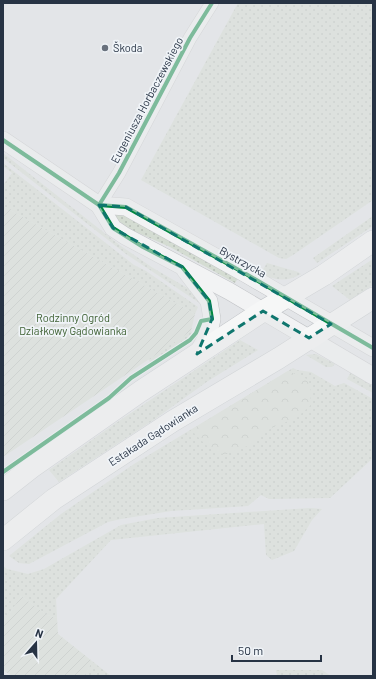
<svg xmlns="http://www.w3.org/2000/svg" width="376" height="679" font-family="Barlow,sans-serif">
<style>
.grass{fill:url(#grass-dots)}
.forest{fill:url(#forest-crowns)}
.garden{fill:url(#garden-furrows)}
.lines{fill:none;stroke-linecap:round;stroke-linejoin:round}
.minor-casing{stroke:#c1c3c6;stroke-width:14}
.tertiary-casing{stroke:#c1c3c6;stroke-width:18}
.primary-casing{stroke:#bec2c6;stroke-width:22}
.minor{stroke:#f2f3f4;stroke-width:13}
.tertiary{stroke:#f2f3f4;stroke-width:17}
.primary{stroke:#f6f7f7;stroke-width:21}
.cycleway-casing{stroke:#f0f4f8;stroke-width:6}
.cycleway{stroke:#00873e;stroke-width:4}
.marked{fill:none;stroke:#0f766e;stroke-width:3;stroke-dasharray:8 5;stroke-linejoin:round}
.poi-dot{fill:#69717d;stroke:#f0f4f8;stroke-width:1.5}
.labels{text-anchor:middle;stroke-width:3.5;stroke-linejoin:round;paint-order:stroke}
.poi-label{font-size:11px;fill:#273344;stroke:#f0f4f8;text-anchor:start}
.street-label{font-size:11px;fill:#273344;stroke:#f0f4f8}
.park-label{font-size:11px;fill:#3e6133;stroke:#f0f4f8}
</style>
<defs>
<pattern id="grass-dots" width="8" height="8" patternUnits="userSpaceOnUse"><rect width="8" height="8" fill="#d4dcd2"/><path d="M2 2h.1M6 6h.1" fill="none" stroke="#b6bdb6" stroke-width="1.8" stroke-linecap="round"/></pattern>
<pattern id="forest-crowns" width="20" height="18" patternUnits="userSpaceOnUse"><rect width="20" height="18" fill="#d4dcd2"/><path d="M2 6a3 3 0 1 1 6 0M12 15a3 3 0 1 1 6 0" fill="none" stroke="#b6bdb6"/></pattern>
<pattern id="garden-furrows" width="10" height="10" patternUnits="userSpaceOnUse"><rect width="10" height="10" fill="#d4dcd2"/><path d="M-1 1l2-2M0 10L10 0M9 11l2-2" fill="none" stroke="#b6bdb6"/></pattern>
</defs>
<rect width="100%" height="100%" fill="#e3e5e8"/>
<g class="grass">
<path d="M238,3H373V200L293,255L286,259L279,258L141,180Z"/>
<path d="M3,153L121,246L153,268L189,289L204,306L126,254L3,158Z"/>
<path d="M3,163L134,265L146,271L198,307L195,314L3,206V185L12,173L3,166Z"/>
<path d="M114,209L238,278L235,283L170,247L125,227L119,223L111,212Z"/>
<path d="M373,216V226L317,263L313,258Z"/>
<path d="M373,259V285L350,300L332,286Z"/>
<path d="M267,263L298,272L301,274C287,282 274,281 261,273Z"/>
<path d="M191,331L192,333L186,339L150,362L148,359Z"/>
<path d="M240,340L258,350L208,381L155,419L59,482L49,470L116,423Z"/>
<path d="M316,354L335,364L332,367H326L306,355Z"/>
<path d="M293,368L297,370L311,372L335,386L344,383L373,399V458L330,498L269,499L261,495L248,506L171,511L121,519L108,522L29,564L19,563L9,556L61,514L134,464Z"/>
<path d="M351,372L373,385V393L347,379Z"/>
<path d="M310,508L322,509L312,520L294,551L272,560L266,555L264,524L111,540L56,599L57,618L47,615L21,596L3,624V566L7,569L28,574L44,569L121,525L158,518Z"/>
<path d="M92,661L111,676H85Z"/>
<path d="M276,670H322L331,676H277Z"/>
</g>
<path class="forest" d="M288,371L307,379L311,391L310,406L295,419L277,425L265,432L250,445L224,455L206,445L191,430Z"/>
<g class="garden">
<path d="M3,206L195,314L191,331L3,457Z"/>
<path d="M21,596L47,615L57,618L58,634L92,661L85,676H12L3,670V624Z"/>
</g>
<g class="lines">
<defs>
<path id="minor" d="M99,205L119,173L190,38L212,3"/>
<g id="tertiary">
<path d="M3,140L99,205L113,228L125,236L229,291L373,376"/>
<path d="M99,205L126,207L246,274L373,348"/>
<path d="M185,270L209,301L212,319L210,328L205,340L197,354"/>
</g>
<g id="primary">
<path d="M3,490L31,468L141,391L263,311L324,275L373,241"/>
<path d="M3,540L54,499L173,421L279,358L373,298"/>
</g>
</defs>
<use href="#minor" class="minor-casing"/>
<use href="#tertiary" class="tertiary-casing"/>
<use href="#primary" class="primary-casing"/>
<use href="#minor" class="minor"/>
<use href="#tertiary" class="tertiary"/>
<use href="#primary" class="primary"/>
<defs>
<g id="cycleway">
<path d="M3,140L99,205L113,228L143,247L182,267L209,301L212,319L201,321L196,333L190,340L131,378L109,398L3,472"/>
<path d="M99,205L126,207L246,274L373,348"/>
<path d="M99,205L119,173L190,38L212,3"/>
</g>
</defs>
<use href="#cycleway" class="cycleway-casing"/>
<use href="#cycleway" class="cycleway"/>
</g>
<path d="M0 0H376V679H0ZM99,205L126,207L331,324L309,338L263,311L197,354L212,319L209,301L182,267L113,228Z" fill="#e3e5e8" fill-opacity=".55" fill-rule="evenodd"/>
<path class="marked" d="M99,205L126,207L331,324L309,338L263,311L197,354L212,319L209,301L182,267L113,228Z"/>
<circle class="poi-dot" cx="105" cy="48" r="4"/>
<g class="labels">
<g class="poi-label">
<text x="113" y="52">Škoda</text>
</g>
<g class="street-label">
<text transform="translate(147 100) rotate(-62)" y="4">Eugeniusza Horbaczewskiego</text>
<text transform="translate(243 262) rotate(29)" y="4">Bystrzycka</text>
<text transform="translate(153 435) rotate(-33)" y="4">Estakada Gądowianka</text>
</g>
<g class="park-label">
<text x="73" y="322">Rodzinny Ogród<tspan x="73" dy="13">Działkowy Gądowianka</tspan></text>
</g>
</g>
<rect width="376" height="679" fill="none" stroke="#273344" stroke-width="8"/>
<g transform="translate(36 643) rotate(20)" stroke="#f0f4f8" stroke-width="3" paint-order="stroke">
<path d="M0-3L7 15L0 10L-7 15Z" fill="#273344"/>
<text y="-6" font-size="11" font-weight="bold" text-anchor="middle" fill="#273344">N</text>
</g>
<path d="M232 655v6h89v-6" fill="none" stroke="#273344" stroke-width="2"/>
<text x="238" y="655" font-size="12" fill="#273344" stroke="#f0f4f8" stroke-width="3" paint-order="stroke">50 m</text>
</svg>
